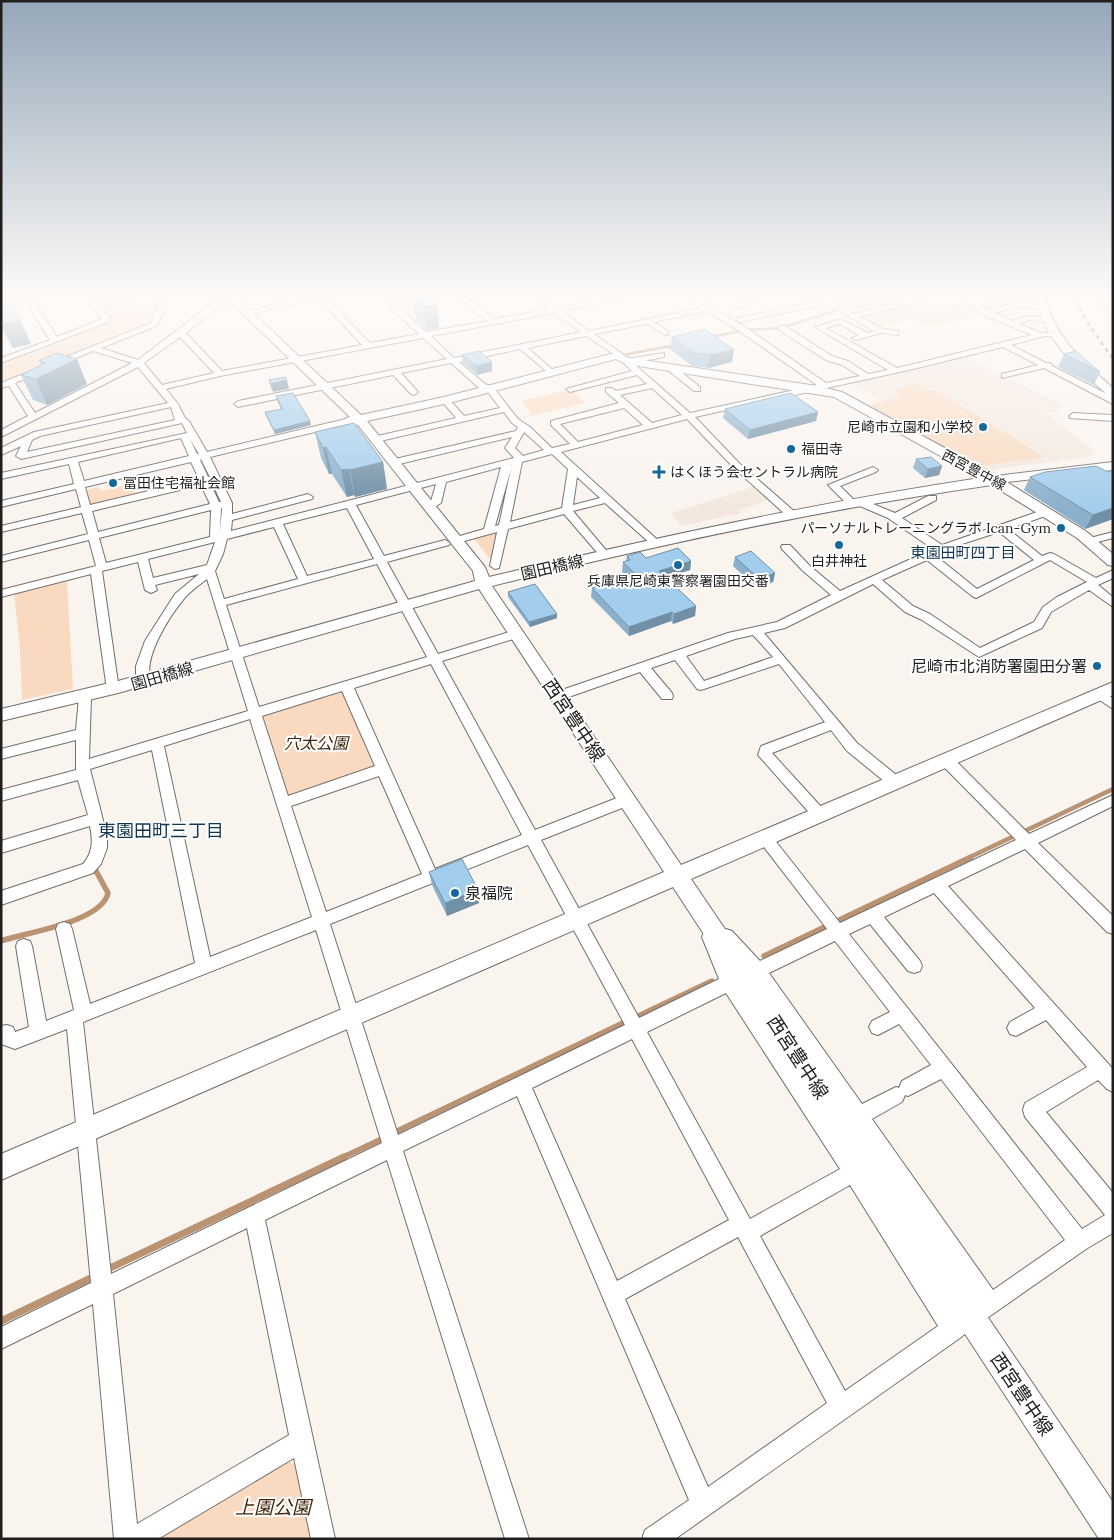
<svg xmlns="http://www.w3.org/2000/svg" width="1114" height="1540" font-family="Lora,'Noto Sans JP',serif">
<style>
.built{fill:#f4e8de}
.green{fill:#f9dac0}
.lines{fill:none;stroke-linecap:round;stroke-linejoin:round}
.stream-far3{stroke:#b99372;stroke-width:2.5}
.stream-far2{stroke:#b99372;stroke-width:4.5}
.stream-far1{stroke:#b99372;stroke-width:5.5}
.stream{stroke:#b99372;stroke-width:7}
.street-casing{stroke:#746f6b;stroke-width:2}
.secondary-casing{stroke:#746f6b;stroke-width:2}
.street{fill:#fff;fill-rule:evenodd}
.secondary{fill:#fff;fill-rule:evenodd}
.rail{stroke:#787471;stroke-width:2.5;stroke-dasharray:4 4;stroke-linecap:butt}
.wall{fill:#8bb0cc}
.shaded-wall{fill:#7190a6}
.building{fill:#a2cded;stroke:#7190a6}
.poi-dot{fill:#15699a;stroke:#fff;stroke-width:2}
.labels{text-anchor:middle;stroke-width:4;stroke-linejoin:round;paint-order:stroke}
.far-poi-label{font-size:14px;fill:#211f1d;stroke:#fff;text-anchor:start}
.far-street-label{font-size:14px;fill:#211f1d;stroke:#fff}
.far-neighbourhood-label{font-size:15px;fill:#12374f;stroke:#fff}
.street-label{font-size:16px;fill:#211f1d;stroke:#fff}
.poi-label{font-size:16px;fill:#211f1d;stroke:#fff;text-anchor:end}
.park-label{font-size:16px;font-style:italic;fill:#41260b;stroke:#fff}
.neighbourhood-label{font-size:18px;fill:#12374f;stroke:#fff}
.near-street-label{font-size:19px;fill:#211f1d;stroke:#fff}
.near-park-label{font-size:19px;font-style:italic;fill:#41260b;stroke:#fff}
</style>
<rect width="100%" height="100%" fill="#faf4ef"/>
<g class="built">
<path d="M966,357L1063,406L1056,409L1060,413H1046L1094,451L1089,457L982,471L864,406L878,400L852,382Z"/>
<path d="M753,487L769,500L739,510L741,513L681,526L671,513Z"/>
</g>
<g class="green">
<path d="M152,297L159,303L146,323L1,382V365L56,344L112,319L106,311L111,308L110,305Z"/>
<path d="M923,300L940,308L964,302L983,313L940,325L920,323L912,319L876,327L858,317Z"/>
<path d="M916,383L927,390H935L1044,457L979,466L870,406L900,395L893,390Z"/>
<path d="M570,389L585,403L519,419L518,418L532,415L522,401Z"/>
<path d="M132,484L135,495L93,505L90,504L87,490L99,487L101,491Z"/>
<path d="M497,533L493,558L490,559L474,539Z"/>
<path d="M67,580L73,689L22,700L20,648L14,593Z"/>
<path d="M339,692L344,693L376,765L375,768L290,796L287,795L262,718L266,714Z"/>
<path d="M287,1461L297,1466L310,1539H158Z"/>
</g>
<g class="lines">
<g class="stream-far3">
<path d="M747,330L781,328L837,310L831,306"/>
<path d="M711,337L740,331"/>
<path d="M623,355L676,345"/>
</g>
<path class="stream-far2" d="M968,858L1113,789"/>
<g class="stream-far1">
<path d="M1,941C27,932 102,922 108,893L96,871"/>
<path d="M764,956L971,857"/>
<path d="M634,1018L712,981"/>
<path d="M393,1133L627,1021"/>
<path d="M341,1158L386,1137"/>
</g>
<g class="stream">
<path d="M106,1270L344,1157"/>
<path d="M1,1321L95,1276"/>
</g>
<defs>
<g id="street">
<path d="M21,294H29L30,297L56,294L33,300L57,337L102,319L82,294H90L98,303L140,294H161L168,302L157,326L101,348L138,360L214,302L228,299V303L220,306L186,333L222,371L362,345L318,298L246,315L242,313L318,294H332L325,297L370,343L419,334L376,294H384L396,304L441,294H463L494,319L549,309L529,294H538L557,308L628,294H644L562,311L589,331L701,308L679,294H688L745,327L826,383L860,376L842,365L826,360L779,330V326H785L832,356L848,361L868,374L888,370L815,327L841,319L867,333L874,331L827,304L740,322H737V318L822,301L812,294H821L829,300L856,294H871L834,303L853,314L934,294H947L859,317L883,329L898,331V335L881,333L856,340L852,338L859,335L840,324L826,328L897,368L1032,335L986,316L960,299V295H963L988,310L1019,302L1045,306V310H1042L1019,306L994,313L1012,321L1028,316L1048,318V322H1045L1029,320L1019,324L1041,333L1056,332V336H1044L1011,345L1046,363H1051L1052,366L1113,397V404L1044,368L1002,378V374L1038,365L1003,347L913,369L695,417L740,464L795,512L796,514L791,517L787,516L734,468L687,419L561,452L661,543L656,546L652,545L605,503L573,511L610,555L605,558L601,557L564,514L508,529L499,568L495,569L490,566L497,532L457,543L453,542L452,540L453,538L484,529L501,467L446,482L441,503L433,508H425L424,506L431,501L436,484L356,505L384,556L445,540L450,543L449,545L387,562L438,654L516,630L522,634L520,637L442,661L535,830L622,796L627,794L632,796L634,800L632,804L541,840L639,1018L719,979L702,937L704,932L710,930L716,932L735,978L860,1165L955,1315L958,1314L966,1317L969,1325L966,1333L960,1338L675,1539H642L645,1530L689,1500L517,1096L403,1151L529,1539H505L387,1160L265,1220L335,1539H311L294,1458L158,1539H114L93,1304L1,1349V1327L91,1283L67,1029L15,1049L1,1044V1026L7,1025L13,1027L15,1032L29,1027L16,946L18,941L24,939L30,941L32,946L46,1021L74,1010L56,929L58,924L64,922L70,924L72,929L90,1004L195,963L152,750L90,769L107,836V848L101,864L93,873L1,905V891L83,864C93,852 93,841 90,826L1,853V841L88,815L78,780L1,801V790L76,770V740L1,759V749L76,730L79,697L80,694H90L91,697L89,759L248,711L207,579C199,585 189,592 183,600C169,617 142,659 151,681L149,684H141L136,674V666L145,641L175,594L199,574L155,585L157,590L151,593L145,590L138,562L102,571L119,690L113,694L107,690L91,574L1,597V590L96,566L89,540L1,562V556L88,534L82,513L1,532V526L81,507L76,489L1,507V501L74,484L69,464L1,479V473L187,433L182,423L21,459L16,456L21,446L1,455V448L34,432L168,403L138,367L1,437V430L28,416L9,386L1,388V383L151,323L160,302L154,295L101,307L110,318L108,322L1,363V358L50,340L26,302L1,307V303L24,298ZM454,294L487,321L426,332L400,308ZM707,311L739,331L817,385L690,413L633,363L664,357V353L626,359L622,361L632,371L566,389L570,392L637,375L647,384L616,391L612,388H606V392L619,403L551,421V425L570,444L552,448L530,427L518,419L493,387L485,384L459,362L520,349L551,375L555,373L554,371L528,348L586,336L618,357L622,355L621,353L594,334L647,324L665,335H668V331L654,322ZM554,313L581,332L454,358L431,336ZM180,337L214,373L162,385L144,363ZM423,338L447,359L238,401L234,404L238,407L393,375L411,394L414,395L418,392L401,373L451,363L479,388L487,391L500,408L464,416L448,398L445,397L441,400L456,418L373,437L371,439L376,442L504,412L512,423L518,427L516,431L395,459L390,462L395,465L512,437L505,448L514,458L231,531L232,520L312,499L313,497L308,494L232,514V503L210,457L353,423L354,421L350,418L207,452L189,421L185,418L178,404L166,389L220,376ZM93,351L132,363L35,413L15,383ZM652,388L682,415L652,423L620,395ZM171,407L175,420L27,452L32,440L40,436ZM624,408L643,425L578,442L560,424ZM524,432L544,450L523,456L515,448ZM181,438L189,456L84,481L78,462ZM190,439L199,454H197ZM552,454L568,469L562,508L510,522L522,462ZM201,459L210,477H208L200,460ZM191,462L199,479L90,505L85,487ZM512,464L499,525L495,526L512,465ZM577,477L600,498L573,505ZM212,482L221,502H219L210,483ZM201,485L210,504L98,532L92,511ZM221,508H222L220,533ZM347,508L374,559L307,576L283,524ZM211,510L210,537L106,563L99,538ZM274,527L298,579L224,599L215,571L223,554L227,539ZM215,542L207,565L153,578L148,559ZM377,564L427,657L259,707L226,605ZM431,664L522,835L435,869L354,688ZM342,691L375,766L288,796L262,716ZM250,719L312,917L210,957L164,746ZM379,776L422,874L326,912L291,806ZM528,845L625,1025L398,1135L330,924ZM316,930L382,1143L111,1274L83,1022ZM726,993L840,1169L750,1219L647,1032ZM632,1039L729,1220L617,1281L532,1088ZM850,1185L938,1326L845,1391L760,1236ZM247,1228L289,1435L137,1524L113,1294ZM738,1237L827,1403L708,1487L625,1299Z"/>
<path d="M780,294H795L739,307L735,305Z"/>
<path d="M893,294H907L855,307L851,305Z"/>
<path d="M669,367H675L700,387V391H694L669,371Z"/>
<path d="M1073,413L1113,415V421L1070,418L1069,416Z"/>
<path d="M873,467L878,470L876,472L840,486L853,499H861L895,513L928,496H936V500L902,518L942,545L1043,510H1051V514L1008,529L1042,556L1050,553L1054,554L1096,578L1113,570V578L1098,585L1113,597V607L1089,590L1051,612L1042,628L979,657L922,620L905,612L873,584L785,628L764,633L857,743L900,778L902,782L900,786L895,787L890,786L847,751L831,730L772,753L824,810L826,814L824,818L819,820L814,818L758,755L761,746L825,722L779,664L701,690L697,689L675,660L651,668L672,693L673,696L672,699H662L640,672L563,699H553L552,696L553,693L728,633L777,622L831,595L802,570L782,549L781,547L782,545H790L810,566L840,591L933,549L888,518L855,504H847L828,485ZM999,532L1034,560L977,589L936,556L959,545ZM927,560L972,596L976,598L1050,560L1087,582L1057,597L1043,607L1034,622L980,648L930,614L913,606L882,580ZM753,635L773,657L704,681L686,656L735,639Z"/>
<path d="M1113,532V538L1090,544L1085,541L1086,539Z"/>
<path d="M1099,690L1113,698V709L1095,697L1093,694L1095,691Z"/>
<path d="M946,755L951,756L1029,834L1113,795V806L1038,843L1113,916V934L1107,932L1025,849L948,886L1113,1069V1092L1107,1089L1098,1080L1046,1112L1113,1193V1233L1086,1249L990,1316L983,1320L976,1316L972,1309L976,1301L752,975L720,941L718,936L720,931L726,929L732,931L760,961L827,929L760,842L758,838L760,834L765,832L770,834L840,923L1016,840L941,764L939,760L941,756ZM934,893L1035,1008L1010,1022L1007,1028L1010,1034L1016,1036L1046,1020L1087,1067L1025,1103L1023,1110L1025,1117L1105,1215L1082,1229L849,934L870,924L908,971L914,973L920,971L922,966L920,961L884,917ZM835,941L890,1012L872,1021L869,1027L872,1033L878,1035L899,1024L931,1065L902,1081L899,1088L896,1087L862,1104L769,973ZM941,1079L1065,1240L993,1290L872,1119L902,1102L905,1095L908,1096Z"/>
</g>
<g id="secondary">
<path d="M222,294H233L361,415L444,397L618,352L629,358L817,386L842,392L996,476L1113,462V470L1007,482L1087,532L1113,554V566L1108,565L1077,538L992,485C823,509 657,545 492,586L681,865L1113,682V695L691,879L1113,1502V1539H1099L673,887L1,1180V1154L664,872L479,589L118,693L1,721V709L118,681L475,581L473,571L358,425L346,424L344,421L346,418L350,417ZM616,359L626,364L834,397L980,478C815,503 652,538 489,577L485,567L367,421L449,403Z"/>
<path d="M940,294C960,294 980,295 1000,302L1001,306L996,309L988,305L945,297Z"/>
<path d="M1035,294H1045C1054,338 1081,359 1113,388V397L1109,396C1075,366 1044,341 1035,294Z"/>
<path d="M1096,294H1106L1113,303V314L1109,313Z"/>
</g>
</defs>
<use href="#street" class="street-casing"/>
<use href="#secondary" class="secondary-casing"/>
<use href="#street" class="street"/>
<use href="#secondary" class="secondary"/>
<path class="rail" d="M1072,294L1089,325L1113,359"/>
</g>
<g class="wall">
<path d="M1,294L20,320L31,344L13,348L1,328Z"/>
<path d="M972,294H1006L1004,301L978,295Z"/>
<path d="M1009,294H1036L1033,303L1022,300Z"/>
<path d="M413,297L437,304L439,328L427,330L416,320Z"/>
<path d="M672,337L732,362L708,368L692,366L670,349Z"/>
<path d="M56,353L87,384L47,405L33,400L21,375L41,365L39,361Z"/>
<path d="M1064,354L1100,372L1094,385L1058,367Z"/>
<path d="M462,355L492,371L477,375L463,363Z"/>
<path d="M276,396L311,425L275,434L266,416L265,412L281,409L277,401Z"/>
<path d="M725,409L816,421L748,439L723,418Z"/>
<path d="M315,432L383,462L387,489L355,497L354,495L347,497L332,474H329L321,458Z"/>
<path d="M916,459L942,466L939,475L925,478L913,468Z"/>
<path d="M1113,470V519L1085,529L1024,490L1030,477L1108,472Z"/>
<path d="M627,556L691,561L690,570L666,577L696,606L695,616L673,624L671,621L629,636L591,597L592,588L627,576L622,572L623,562L626,561Z"/>
<path d="M735,557L775,573L773,582L757,588L733,566Z"/>
<path d="M508,592L557,618L530,627L508,597Z"/>
<path d="M429,872L478,890L479,903L447,916L432,885Z"/>
</g>
<g class="shaded-wall">
<path d="M437,304L439,328L427,330L424,306Z"/>
<path d="M20,320L31,344L13,348L2,324Z"/>
<path d="M734,350L732,362L708,368L710,355Z"/>
<path d="M77,359L87,384L47,405L36,379Z"/>
<path d="M492,362V371L477,375L476,366Z"/>
<path d="M287,380L289,389L273,392L270,384Z"/>
<path d="M818,412L816,421L748,439L750,430Z"/>
<path d="M310,421L311,425L275,434L274,430Z"/>
<path d="M326,447L332,474H329L323,448Z"/>
<path d="M383,462L387,489L355,497L350,470Z"/>
<path d="M942,466L939,475L925,478L928,469Z"/>
<path d="M349,469L354,495L347,497L341,470Z"/>
<path d="M1113,508V519L1085,529L1093,515Z"/>
<path d="M691,561L690,570L658,580L659,571Z"/>
<path d="M775,573L773,582L757,588L759,579Z"/>
<path d="M696,606L695,616L673,624L674,614Z"/>
<path d="M672,612L671,621L629,636V627Z"/>
<path d="M557,614V618L530,627L529,622Z"/>
<path d="M478,890L479,903L447,916L445,903Z"/>
</g>
<g class="building">
<path d="M1,294H5L20,320L2,324Z"/>
<path d="M426,294L437,304L424,306L413,297Z"/>
<path d="M704,329L734,350L710,355L694,353L672,337Z"/>
<path d="M479,351L492,362L476,366L462,355Z"/>
<path d="M1076,351L1089,363L1100,372L1064,354Z"/>
<path d="M56,353L77,359L36,379L21,375L45,363L39,361Z"/>
<path d="M285,377L287,380L270,384L269,380Z"/>
<path d="M293,393L310,421L274,430L265,412L283,409L276,396Z"/>
<path d="M791,393L818,412L750,430L725,409Z"/>
<path d="M354,423L383,462L350,470L349,469L341,470L326,447L323,448L315,432Z"/>
<path d="M931,457L942,466L928,469L916,459Z"/>
<path d="M1096,466L1108,472L1113,470V508L1093,515L1030,477L1045,472Z"/>
<path d="M678,548L691,561L659,571L696,606L674,614L672,612L629,627L592,588L634,573L623,562L630,560L627,556L640,552L646,558Z"/>
<path d="M751,551L775,573L759,579L735,557Z"/>
<path d="M535,584L557,614L529,622L508,592Z"/>
<path d="M462,859L478,890L445,903L429,872Z"/>
</g>
<linearGradient id="sky" x2="0" y2="1"><stop stop-color="#95a7b9"/><stop offset="0.58" stop-color="#fdfaf8"/><stop offset="1" stop-color="#fdfaf8" stop-opacity="0"/></linearGradient>
<rect width="1114" height="510" fill="url(#sky)"/>
<g class="poi-dot">
<circle cx="983" cy="427" r="5"/>
<circle cx="791" cy="449" r="5"/>
<path d="M656.5 464.5h5v5h5v5h-5v5h-5v-5h-5v-5h5z"/>
<circle cx="113" cy="483" r="5"/>
<circle cx="1061" cy="528" r="5"/>
<circle cx="839" cy="545" r="5"/>
<circle cx="678" cy="565" r="5"/>
<circle cx="1097" cy="666" r="5"/>
<circle cx="455" cy="893" r="5"/>
</g>
<g class="labels">
<g class="far-poi-label">
<text x="973" y="432" text-anchor="end">尼崎市立園和小学校</text>
<text x="801" y="454">福田寺</text>
<text x="670" y="477">はくほう会セントラル病院</text>
<text x="123" y="488">冨田住宅福祉会館</text>
<text x="1051" y="533" text-anchor="end">パーソナルトレーニングラボ Ican-Gym</text>
<text x="839" y="566" text-anchor="middle">白井神社</text>
<text x="678" y="586" text-anchor="middle">兵庫県尼崎東警察署園田交番</text>
</g>
<g class="far-street-label">
<text transform="translate(974 470) rotate(28)" y="5">西宮豊中線</text>
</g>
<g class="far-neighbourhood-label">
<text x="963" y="558">東園田町四丁目</text>
</g>
<g class="street-label">
<text transform="translate(552 567) rotate(-13)" y="6">園田橋線</text>
<text transform="translate(162 676) rotate(-16)" y="6">園田橋線</text>
</g>
<g class="poi-label">
<text x="1087" y="672">尼崎市北消防署園田分署</text>
<text x="465" y="899" text-anchor="start">泉福院</text>
</g>
<g class="park-label">
<text x="316" y="749">穴太公園</text>
</g>
<g class="neighbourhood-label">
<text x="161" y="837">東園田町三丁目</text>
</g>
<g class="near-street-label">
<text transform="translate(574 720) rotate(56)" y="7">西宮豊中線</text>
<text transform="translate(798 1057) rotate(57)" y="7">西宮豊中線</text>
<text transform="translate(1022 1394) rotate(56)" y="7">西宮豊中線</text>
</g>
<g class="near-park-label">
<text x="273" y="1514">上園公園</text>
</g>
</g>
<rect width="1114" height="1540" fill="none" stroke="#211f1d" stroke-width="5"/>
</svg>
